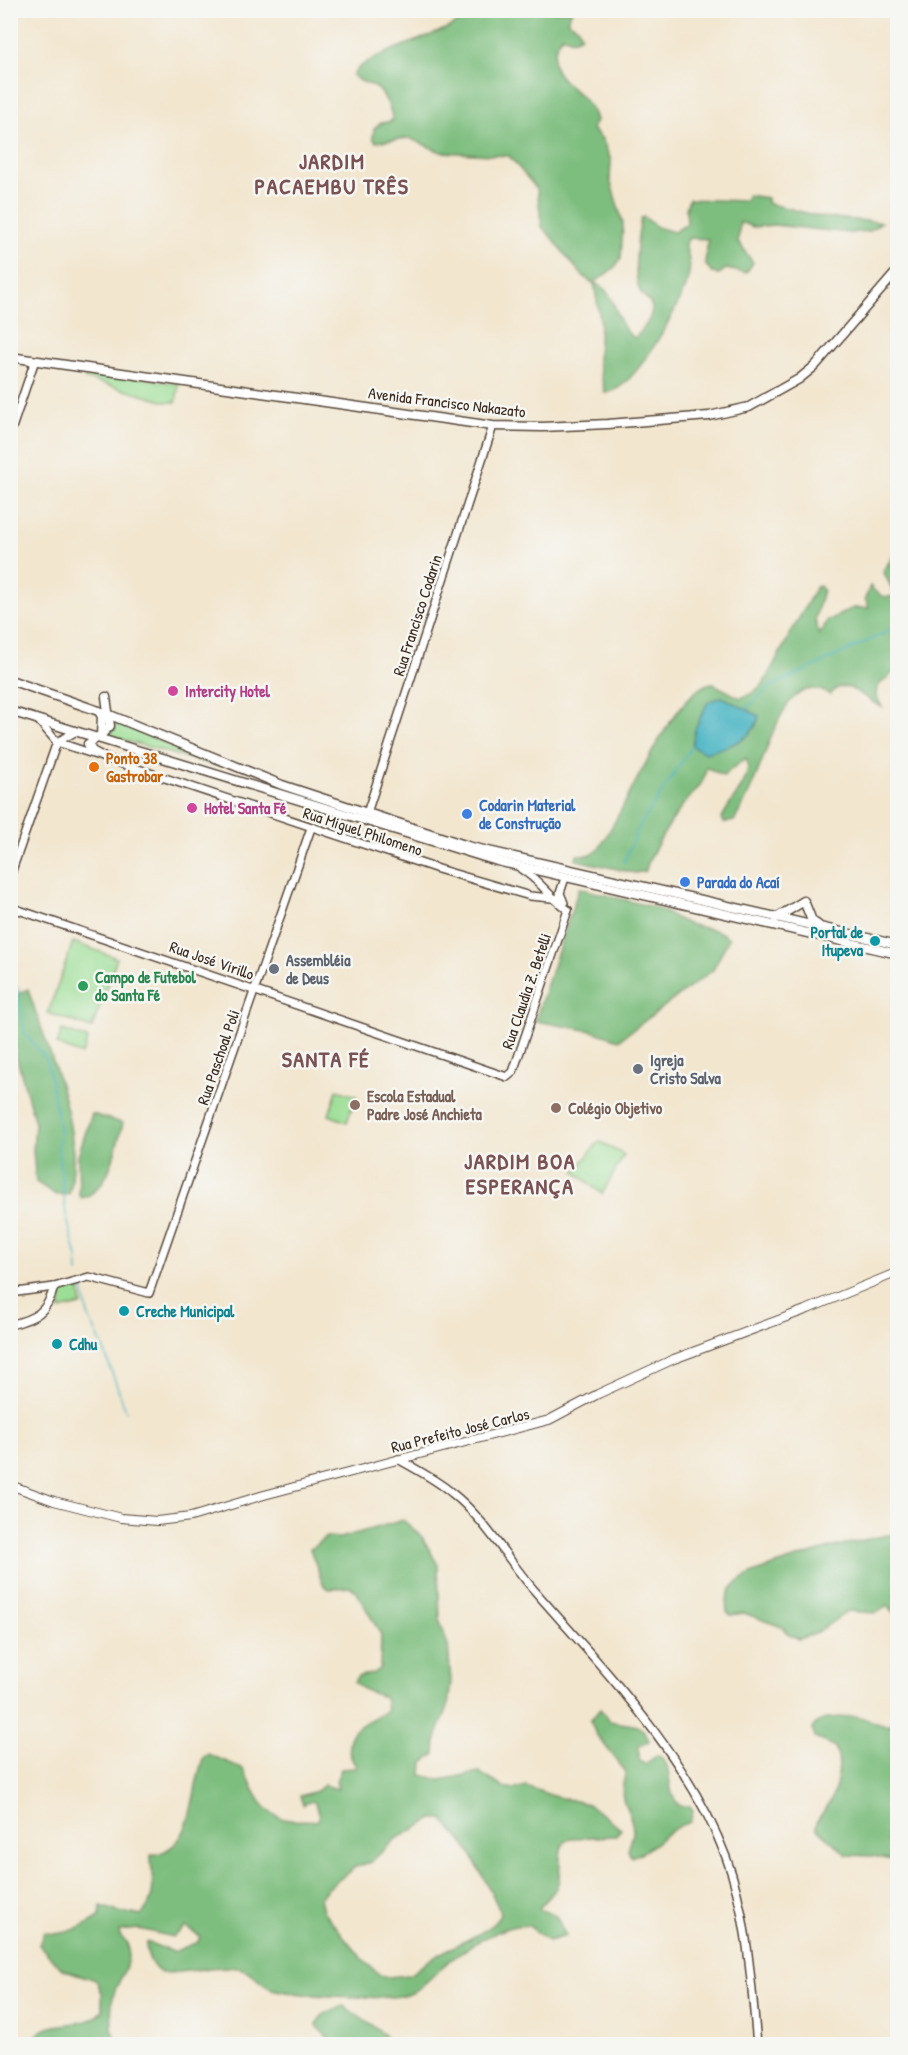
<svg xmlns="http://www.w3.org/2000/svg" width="908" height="2055" font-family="'Patrick Hand',sans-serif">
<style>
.green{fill:#9cde95;stroke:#6c845a;stroke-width:1.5}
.forest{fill:#7dbd7e;stroke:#5c744e;stroke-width:1.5;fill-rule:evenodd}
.water{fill:#45b3c2;stroke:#406e70;stroke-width:1.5}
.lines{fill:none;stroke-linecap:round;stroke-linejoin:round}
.stream{stroke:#45b3c2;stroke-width:1.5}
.tertiary-casing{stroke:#564639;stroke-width:10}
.secondary-casing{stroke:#564639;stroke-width:10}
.primary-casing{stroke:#564639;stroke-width:11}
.tertiary{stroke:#fff;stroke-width:7}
.secondary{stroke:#fff;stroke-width:8}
.primary{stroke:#fff;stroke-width:8}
.hotel-dot{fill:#d1479c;stroke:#f6f6f2;stroke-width:2}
.food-dot{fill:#e8710a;stroke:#f6f6f2;stroke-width:2}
.shop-dot{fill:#3f7fe0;stroke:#f6f6f2;stroke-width:2}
.culture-dot{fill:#0f9aa8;stroke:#f6f6f2;stroke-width:2}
.worship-dot{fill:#6b7280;stroke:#f6f6f2;stroke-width:2}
.leisure-dot{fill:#2e9e5b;stroke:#f6f6f2;stroke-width:2}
.education-dot{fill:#8d6e63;stroke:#f6f6f2;stroke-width:2}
.labels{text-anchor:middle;stroke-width:5;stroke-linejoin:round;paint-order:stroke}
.street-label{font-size:16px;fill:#3b2a1e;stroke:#f6f6f2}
.hotel-label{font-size:16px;font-weight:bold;fill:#b23c85;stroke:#f6f6f2;text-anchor:start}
.food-label{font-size:16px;font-weight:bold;fill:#c56008;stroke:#f6f6f2;text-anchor:start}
.shop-label{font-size:16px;font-weight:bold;fill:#366cbe;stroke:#f6f6f2;text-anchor:start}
.culture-label{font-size:16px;font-weight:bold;fill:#0d838f;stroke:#f6f6f2;text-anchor:start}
.worship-label{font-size:16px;font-weight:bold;fill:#5b616d;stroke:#f6f6f2;text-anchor:start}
.leisure-label{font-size:16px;font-weight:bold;fill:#27864d;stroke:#f6f6f2;text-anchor:start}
.education-label{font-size:16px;font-weight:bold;fill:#785e54;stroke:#f6f6f2;text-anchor:start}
.district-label{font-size:22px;font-weight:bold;letter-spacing:1.5px;fill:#7b5254;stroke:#f6f6f2}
</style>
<rect width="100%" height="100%" fill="#f6f6f2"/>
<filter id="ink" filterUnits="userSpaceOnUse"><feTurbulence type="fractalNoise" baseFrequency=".0167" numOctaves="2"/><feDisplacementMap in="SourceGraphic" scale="12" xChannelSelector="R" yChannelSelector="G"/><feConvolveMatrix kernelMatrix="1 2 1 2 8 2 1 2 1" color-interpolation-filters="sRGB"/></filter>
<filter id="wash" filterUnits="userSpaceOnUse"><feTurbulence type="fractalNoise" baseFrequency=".008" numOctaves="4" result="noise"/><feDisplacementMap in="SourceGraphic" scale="24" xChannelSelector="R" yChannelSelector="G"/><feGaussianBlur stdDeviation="1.35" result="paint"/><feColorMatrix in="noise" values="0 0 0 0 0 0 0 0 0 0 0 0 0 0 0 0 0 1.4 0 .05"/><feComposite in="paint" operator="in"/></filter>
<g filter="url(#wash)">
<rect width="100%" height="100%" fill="#f2e6cf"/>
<g class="green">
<path d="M86,369L179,384L176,402H166L84,378Z"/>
<path d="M118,722L216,766L109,736Z"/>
<path d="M73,942L117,958L92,1028L48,1013Z"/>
<path d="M62,1030L88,1039L82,1055L57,1045Z"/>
<path d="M337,1090L356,1096L347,1122L329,1115Z"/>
<path d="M599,1141L624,1155L602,1194L575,1172Z"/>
<path d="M79,1287L82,1305L60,1310L63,1290Z"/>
</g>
<g class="forest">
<path d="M474,11H572L567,21L578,27L581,36L573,40L562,36C533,80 587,85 596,120L592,129L602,139L611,160L610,180L623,223L621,259L613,269L594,283C620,292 612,325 635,338C643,330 651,320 652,309C652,300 642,297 639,289C633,271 637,237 641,218L644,217L657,227L674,232L687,224L686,209L689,199L745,201L748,195L767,198V203L822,217L881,222L870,231L850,233L774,225L753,227L740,222L738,241L753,263L746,273L726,269L719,274L712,273L705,263L708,239L689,238L685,245C689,258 692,268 687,281C679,307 634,392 605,393L598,362L600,319L594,283C581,281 554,237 542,227L537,189L509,156L441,152L409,138L376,142L373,138L374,129L381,123L392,121C393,112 383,91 375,87C367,82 359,83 353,75C365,51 451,36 474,11Z"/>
<path d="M897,551V669L877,687L876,696L882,707C865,701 845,673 830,695C789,668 771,740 760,766C753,784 745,804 734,821L724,823L722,818C729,800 755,779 746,758L723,776L706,767C706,784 692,794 682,806C672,820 648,856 646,871L635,873L576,860L577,855C581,855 587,856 591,854C599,852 604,840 608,833C629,801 675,689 712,683L740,698L751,694L763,684L816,587L820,586L823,590L815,619L819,635L827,621L853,608H869L865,599L870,586C876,594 885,600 895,595L883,571ZM722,697L758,716L744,739L705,753V711L709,702Z"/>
<path d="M579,888L656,908L688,924L718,931L729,938L713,970L619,1040L592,1031L535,1021Z"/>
<path d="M28,989C47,1049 86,1132 69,1194L56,1195L36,1182L33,1151L35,1123L16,1055L12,997Z"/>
<path d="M92,1114L123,1123C115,1149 111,1189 82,1198L79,1195L78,1155Z"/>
<path d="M403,1520L422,1537L438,1565L440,1622L448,1646L451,1681L448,1706L436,1738L435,1754L423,1763L422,1775L441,1780L479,1772L502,1787L514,1789L526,1786L553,1796L588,1804L621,1829L616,1836L571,1838C553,1845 564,1871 557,1886C553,1896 544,1900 539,1909L556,1916L566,1936L548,1941L529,1926C503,1922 467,1948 447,1963C435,1972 425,1986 412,1993C396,2002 292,1995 272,1989C257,1984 254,1970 238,1968C212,1964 187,1974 161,1973C152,1967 144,1953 147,1942L173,1952L198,1942L200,1936L186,1927L173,1937L139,1929L119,1931L120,1936L128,1943C130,1962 124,1972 116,1988C109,2003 111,2028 115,2044H32C43,2013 87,2034 102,2010V1993L96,1980L62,1969L39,1945L44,1932C60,1938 87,1926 100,1916L101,1906L122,1913L141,1915C159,1897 151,1878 151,1855C198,1849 189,1790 204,1757L208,1754L242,1768C254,1786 259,1812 284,1819C295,1822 306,1819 317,1821L319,1816L315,1803L312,1801L303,1805L300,1796L317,1791L324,1785L338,1789L336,1781L341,1769L356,1768C355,1763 352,1760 350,1755C343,1727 369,1722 387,1710L385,1698L363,1689L354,1682L358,1676L372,1674L380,1668L381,1635L356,1591L350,1587L329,1589L324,1586L310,1549L326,1537L340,1538ZM433,1819H442C449,1827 458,1835 464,1844C470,1851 500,1907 500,1914L494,1923L479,1934L435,1956L409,1975L388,1977L380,1975L364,1961L323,1911L320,1898L326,1890L355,1867L371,1862L396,1839Z"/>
<path d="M894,1534L898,1536L897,1617L888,1605L876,1613L848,1611L815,1634L799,1639L789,1635L782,1627L744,1613L731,1615L727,1612C721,1575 765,1570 788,1561C825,1548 855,1541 894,1534Z"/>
<path d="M600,1709L610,1721C626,1726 643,1720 649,1741L639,1746V1760L645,1764L658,1755C676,1766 663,1791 680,1806H690L693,1811L690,1822C666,1828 654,1850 631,1857L628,1850C629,1844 633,1838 633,1832C633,1807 615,1807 626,1772L596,1734L590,1721Z"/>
<path d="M855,1716C870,1718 883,1731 897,1722V1822L888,1842L897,1845V1861L873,1856L847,1855L816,1827C817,1817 822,1815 827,1807C837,1791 843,1764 835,1747L815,1737L812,1729C818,1715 841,1718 855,1716Z"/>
<path d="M344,2006L382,2033L391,2044C364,2045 332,2052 317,2025C320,2012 333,2009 344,2006Z"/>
</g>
<path class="water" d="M722,697L759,716C754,741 726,747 705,753L692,746L695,729L708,702Z"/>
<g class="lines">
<g class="stream">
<path d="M745,709L770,687L885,633L898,621"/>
<path d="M624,862L639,827L692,746"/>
<path d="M10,972L15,980"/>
<path d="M18,988L25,1034L47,1060L60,1133L58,1148L66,1215L77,1257L78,1273"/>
<path d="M82,1286L88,1315L102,1345L126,1411"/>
</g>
</g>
</g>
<g filter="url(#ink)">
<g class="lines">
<defs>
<g id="tertiary">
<path d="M10,434L35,360"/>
<path d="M38,720L57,742"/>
<path d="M57,742L438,869L530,896L562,899"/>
<path d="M57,742L75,732"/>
<path d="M367,813L493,426"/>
<path d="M521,869C540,880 550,898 568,910"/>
<path d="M10,876L57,742"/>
<path d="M564,903L560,893L565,878"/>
<path d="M10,907L507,1077L513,1072L568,910"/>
<path d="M10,1293L54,1287L89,1277L149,1293L311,828"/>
<path d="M10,1325C36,1318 47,1313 54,1287"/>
<path d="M398,1459C416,1469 437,1480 452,1493C485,1519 506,1558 534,1590C605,1671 687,1754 726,1857C748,1916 751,1983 757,2044"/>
</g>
<path id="secondary" d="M10,1485L54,1501L121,1518L157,1521L191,1517L264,1495L549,1420L598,1394L674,1359L808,1309L898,1272"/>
<g id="primary">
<path d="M10,357L493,426L542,427L608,424L709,416L749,407L799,379L815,366L898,270"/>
<path d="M10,680L110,715L282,785L471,847L898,945"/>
<path d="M10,711L497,861L898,954"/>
<path d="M99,711L102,717L101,735L88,744L92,751L103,757"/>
<path d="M101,735L110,726L106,697"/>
<path d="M776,918L804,901L812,921L818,925"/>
</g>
</defs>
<use href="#tertiary" class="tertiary-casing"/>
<use href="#secondary" class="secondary-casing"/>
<use href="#primary" class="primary-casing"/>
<use href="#tertiary" class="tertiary"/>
<use href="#secondary" class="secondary"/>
<use href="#primary" class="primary"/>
</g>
</g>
<g class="hotel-dot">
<circle cx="173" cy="691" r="6"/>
<circle cx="192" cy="808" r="6"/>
</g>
<circle class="food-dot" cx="94" cy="767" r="6"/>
<g class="shop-dot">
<circle cx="467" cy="814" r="6"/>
<circle cx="685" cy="882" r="6"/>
</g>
<g class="culture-dot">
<circle cx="875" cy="941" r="6"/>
<circle cx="124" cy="1311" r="6"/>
<circle cx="57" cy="1344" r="6"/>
</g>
<g class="worship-dot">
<circle cx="274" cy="969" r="6"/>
<circle cx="638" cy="1069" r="6"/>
</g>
<circle class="leisure-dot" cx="83" cy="986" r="6"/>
<g class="education-dot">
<circle cx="355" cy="1105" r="6"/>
<circle cx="556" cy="1108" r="6"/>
</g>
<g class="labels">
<g class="street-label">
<text transform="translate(447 402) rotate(7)" y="6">Avenida Francisco Nakazato</text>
<text transform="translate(417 615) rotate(-72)" y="6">Rua Francisco Codarin</text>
<text transform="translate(363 831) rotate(18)" y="6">Rua Miguel Philomeno</text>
<text transform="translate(212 960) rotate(19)" y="6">Rua José Virillo</text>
<text transform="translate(526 991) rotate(-71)" y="6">Rua Claudia Z. Betelli</text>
<text transform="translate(218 1057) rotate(-71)" y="6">Rua Paschoal Poli</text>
<text transform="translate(460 1430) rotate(-14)" y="6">Rua Prefeito José Carlos</text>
</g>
<g class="hotel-label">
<text x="185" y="697">Intercity Hotel</text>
<text x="204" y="814">Hotel Santa Fé</text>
</g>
<g class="food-label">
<text x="106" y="764">Ponto 38<tspan x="106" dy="18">Gastrobar</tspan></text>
</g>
<g class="shop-label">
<text x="479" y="811">Codarin Material<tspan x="479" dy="18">de Construção</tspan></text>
<text x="697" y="888">Parada do Acaí</text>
</g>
<g class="culture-label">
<text x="863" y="938" text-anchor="end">Portal de<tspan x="863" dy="18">Itupeva</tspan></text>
<text x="136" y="1317">Creche Municipal</text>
<text x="69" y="1350">Cdhu</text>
</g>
<g class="worship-label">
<text x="286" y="966">Assembléia<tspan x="286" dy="18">de Deus</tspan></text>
<text x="650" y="1066">Igreja<tspan x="650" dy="18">Cristo Salva</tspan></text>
</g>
<g class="leisure-label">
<text x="95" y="983">Campo de Futebol<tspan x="95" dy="18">do Santa Fé</tspan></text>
</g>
<g class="education-label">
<text x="367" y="1102">Escola Estadual<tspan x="367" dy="18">Padre José Anchieta</tspan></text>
<text x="568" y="1114">Colégio Objetivo</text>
</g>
<g class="district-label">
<text x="332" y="169">JARDIM<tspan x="332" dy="25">PACAEMBU TRÊS</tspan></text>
<text x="326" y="1067">SANTA FÉ</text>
<text x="520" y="1169">JARDIM BOA<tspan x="520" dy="25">ESPERANÇA</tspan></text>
</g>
</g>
<rect width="908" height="2055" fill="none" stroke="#f6f6f2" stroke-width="36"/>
</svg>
